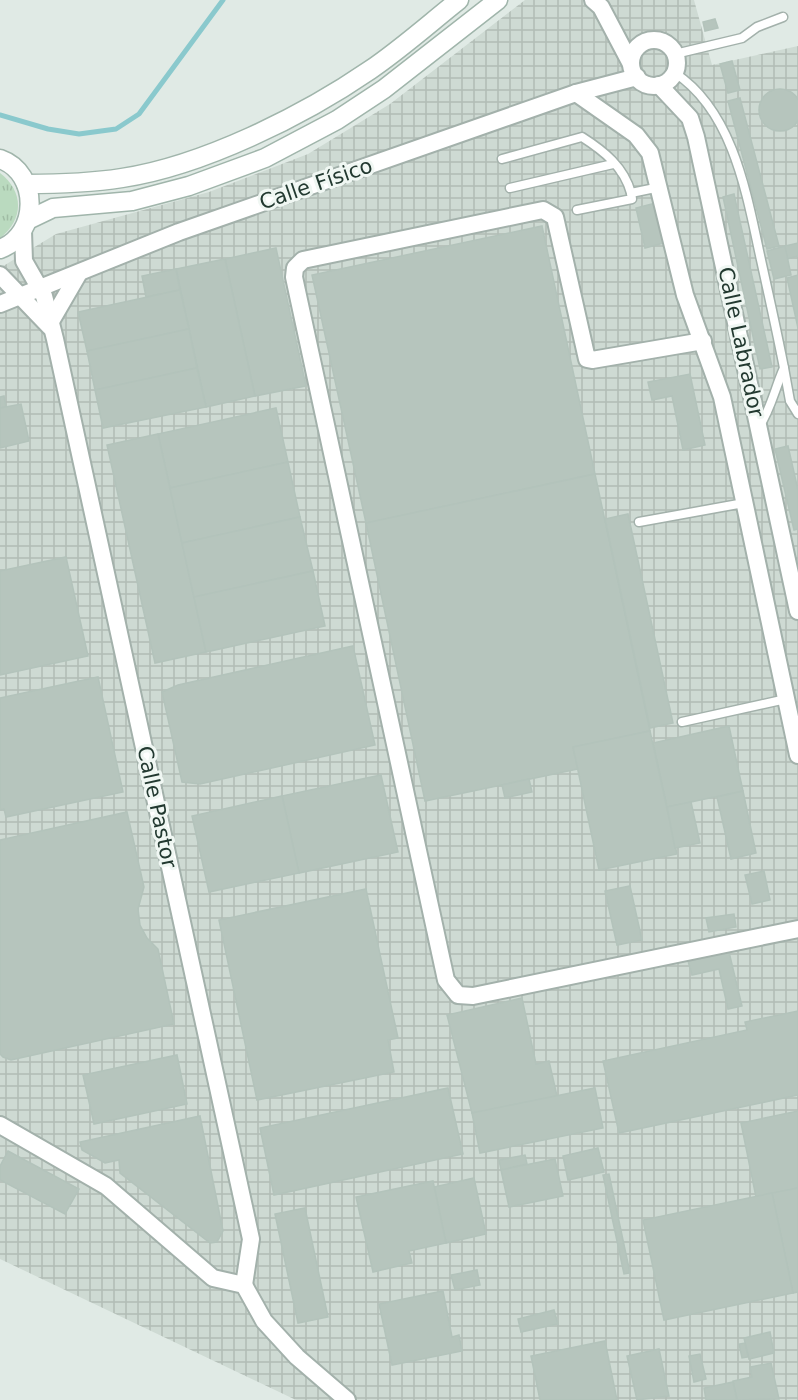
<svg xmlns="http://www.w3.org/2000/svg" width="798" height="1400" font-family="'DejaVu Sans',sans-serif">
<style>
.industrial{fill:url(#industrial-grid)}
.grass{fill:url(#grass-tufts)}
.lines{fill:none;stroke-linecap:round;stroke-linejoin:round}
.stream{stroke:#8ac9cd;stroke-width:5}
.building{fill:#b6c5bd;stroke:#b3c3bb;stroke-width:1.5}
.lane-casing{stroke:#a3b1ab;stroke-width:11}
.street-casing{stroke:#a3b1ab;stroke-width:20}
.secondary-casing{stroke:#a0b5ab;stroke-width:21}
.lane{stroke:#fff;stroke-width:8}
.street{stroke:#fff;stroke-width:16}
.secondary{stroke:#fff;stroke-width:18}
.labels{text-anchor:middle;stroke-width:6;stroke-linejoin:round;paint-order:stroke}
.street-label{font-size:21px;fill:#223930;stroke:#f0f7f3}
</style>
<defs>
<pattern id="industrial-grid" width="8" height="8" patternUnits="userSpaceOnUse" patternTransform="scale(1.5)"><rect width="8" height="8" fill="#cedad3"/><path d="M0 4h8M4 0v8" fill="none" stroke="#b1bcb5"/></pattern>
<pattern id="grass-tufts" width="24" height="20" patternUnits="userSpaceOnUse" patternTransform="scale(1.5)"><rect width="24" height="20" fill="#badabf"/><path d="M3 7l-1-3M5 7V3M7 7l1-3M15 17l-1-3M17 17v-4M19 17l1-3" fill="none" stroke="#a0bca4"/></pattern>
</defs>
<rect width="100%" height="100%" fill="#e0eae5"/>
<path class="industrial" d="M525,0H694L712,65L798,46V1400H296L0,1259V268L56,234L209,192L308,154L390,104Z"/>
<path class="grass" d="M0,173C24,191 24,220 0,238Z"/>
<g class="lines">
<path class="stream" d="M0,115L48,129L79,134L116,129L139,114L223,0"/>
</g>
<g class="building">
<path d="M715,19L718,28L705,31L703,22Z"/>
<path d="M732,61L740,90L728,93L720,64Z"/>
<circle cx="780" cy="110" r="21"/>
<path d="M740,98L779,246L767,249L728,101Z"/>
<path d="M734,194L772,367L760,369L723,197Z"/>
<path d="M656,203L664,243L645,248L636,208Z"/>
<path d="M542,226L595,474L366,523L312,275Z"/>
<path d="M798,243V256L787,259L785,246Z"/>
<path d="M785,246L791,275L774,279L767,251Z"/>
<path d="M276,248L306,386L255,396L225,259Z"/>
<path d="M225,259L255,396L206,407L176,269Z"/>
<path d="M176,269L180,290L146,297L142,276Z"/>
<path d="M798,275V328L787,278Z"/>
<path d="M180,290L189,329L87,351L78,312Z"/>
<path d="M189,329L197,368L95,390L87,351Z"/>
<path d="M197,368L206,407L103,428L95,390Z"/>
<path d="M690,374L705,445L683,450L672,396L652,400L648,382Z"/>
<path d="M4,396L6,407L0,408V397Z"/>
<path d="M21,404L29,441L0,448V408Z"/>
<path d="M276,408L288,462L170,488L158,434Z"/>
<path d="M158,434L206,652L155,663L107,445Z"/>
<path d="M788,446L798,490V529L794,530L775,449Z"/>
<path d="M288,462L300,517L182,543L170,488Z"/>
<path d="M595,474L650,731L573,747L578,769L425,801L366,523Z"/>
<path d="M628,514L673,723L650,728L605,519Z"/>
<path d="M300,517L313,571L194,597L182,543Z"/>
<path d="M66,557L88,656L0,675V571Z"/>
<path d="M313,571L325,626L206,652L194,597Z"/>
<path d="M353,646L375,745L200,784L182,782L162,692L178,685Z"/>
<path d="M98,677L123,792L6,817L4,809L0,810V698Z"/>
<path d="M729,726L743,791L667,807L653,743Z"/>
<path d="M650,731L677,854L599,870L573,747Z"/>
<path d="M381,775L398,852L299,873L282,796Z"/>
<path d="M529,779L532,792L505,798L502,785Z"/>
<path d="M743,791L756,853L731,859L717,797Z"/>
<path d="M282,796L299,873L209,892L192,816Z"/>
<path d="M691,802L700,843L675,848L667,807Z"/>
<path d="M127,812L144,887L138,909L140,925L147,938L158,949L174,1024L11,1060L3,1057L0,1054V840Z"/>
<path d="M764,871L770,900L752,904L745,875Z"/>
<path d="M630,886L642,940L617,945L605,891Z"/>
<path d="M366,889L398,1038L388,1040L394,1072L257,1100L219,920Z"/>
<path d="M734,914L736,927L709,932L706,918Z"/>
<path d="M729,952L742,1006L728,1009L719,969L692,975L688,961Z"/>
<path d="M522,998L536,1064L549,1061L557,1096L472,1113L447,1015Z"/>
<path d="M798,1011V1095L619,1133L603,1061L747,1030L745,1022Z"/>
<path d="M177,1055L187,1104L94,1124L83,1075Z"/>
<path d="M448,1088L463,1154L274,1195L260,1128Z"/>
<path d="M595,1088L603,1128L480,1153L472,1113Z"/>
<path d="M798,1111V1188L756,1197L741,1123Z"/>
<path d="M200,1116L223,1231L217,1242L210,1243L120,1173L119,1160L105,1163L82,1150L80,1142Z"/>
<path d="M598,1148L604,1172L568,1180L563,1156Z"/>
<path d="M8,1151L79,1189L65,1214L0,1180V1166Z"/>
<path d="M525,1155L527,1164L501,1170L499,1160Z"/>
<path d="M555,1159L563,1196L509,1207L501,1170Z"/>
<path d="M609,1174L630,1273L624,1274L603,1175Z"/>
<path d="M474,1178L486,1234L446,1243L434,1187Z"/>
<path d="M433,1181L446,1243L409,1251L412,1263L373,1272L356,1197Z"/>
<path d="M798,1188V1292L793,1293L772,1193Z"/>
<path d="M772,1193L793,1293L664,1320L643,1220Z"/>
<path d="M305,1208L328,1317L298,1323L275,1214Z"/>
<path d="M477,1270L480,1285L455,1290L451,1275Z"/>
<path d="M443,1291L452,1337L459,1335L462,1351L392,1365L379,1304Z"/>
<path d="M554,1310L558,1324L521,1332L518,1319Z"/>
<path d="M770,1332L774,1353L749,1359L744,1338Z"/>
<path d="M605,1341L617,1400H540L531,1356Z"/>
<path d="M745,1343L748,1357L742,1358L739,1344Z"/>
<path d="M659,1349L669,1396L637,1400L627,1356Z"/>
<path d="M700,1354L706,1379L694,1382L689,1356Z"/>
<path d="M771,1363L779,1399L737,1400L733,1381L752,1377L750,1367Z"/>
<path d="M733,1382L737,1400H706L704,1388Z"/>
</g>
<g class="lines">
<defs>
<g id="lane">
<path d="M675,54L742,38L757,27L783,17"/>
<path d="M675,73C734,112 747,196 761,260C769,296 777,332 784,368C775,388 771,409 759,427"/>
<path d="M502,159L582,137C604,151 624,167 631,193"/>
<path d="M510,188L613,164"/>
<path d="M577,210L632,199L631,193L660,187"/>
<path d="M784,368L790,401L798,414"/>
<path d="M639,522L744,503"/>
<path d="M682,722L786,699"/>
</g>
<g id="street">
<path d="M593,0L601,7L631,64"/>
<circle cx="654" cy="63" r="23"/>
<path d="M659,85L690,118L696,137L798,611"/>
<path d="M576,93L636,135L650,153L685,295L722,397L798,755"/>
<path d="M23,231L24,261L44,296L55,339L251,1239L244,1285"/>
<path d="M0,275L50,327"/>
<path d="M0,304L179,232L576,93L637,77"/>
<path d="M50,323L79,273"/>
<path d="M703,341L592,360L587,359L555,217L543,210L303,260L295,268L294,277L446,980L458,995L473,996L798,929"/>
<path d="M0,1125L106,1186L213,1278L244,1285L264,1321L297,1357L347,1400"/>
</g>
<g id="secondary">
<path d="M0,159C40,173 39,235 0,249"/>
<path d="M26,184C58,184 90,183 122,178C202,166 303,116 370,70C401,49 430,23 459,0"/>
<path d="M28,220L53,208L132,201L189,186L265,158L337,120L384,89L498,0"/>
</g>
</defs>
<use href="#lane" class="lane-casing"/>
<use href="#street" class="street-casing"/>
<use href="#secondary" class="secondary-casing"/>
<use href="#lane" class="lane"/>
<use href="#street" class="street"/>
<use href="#secondary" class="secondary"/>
</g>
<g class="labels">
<g class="street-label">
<text transform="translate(316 184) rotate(-19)" y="7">Calle Físico</text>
<text transform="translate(741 342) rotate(78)" y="7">Calle Labrador</text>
<text transform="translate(157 807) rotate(78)" y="7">Calle Pastor</text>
</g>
</g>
</svg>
